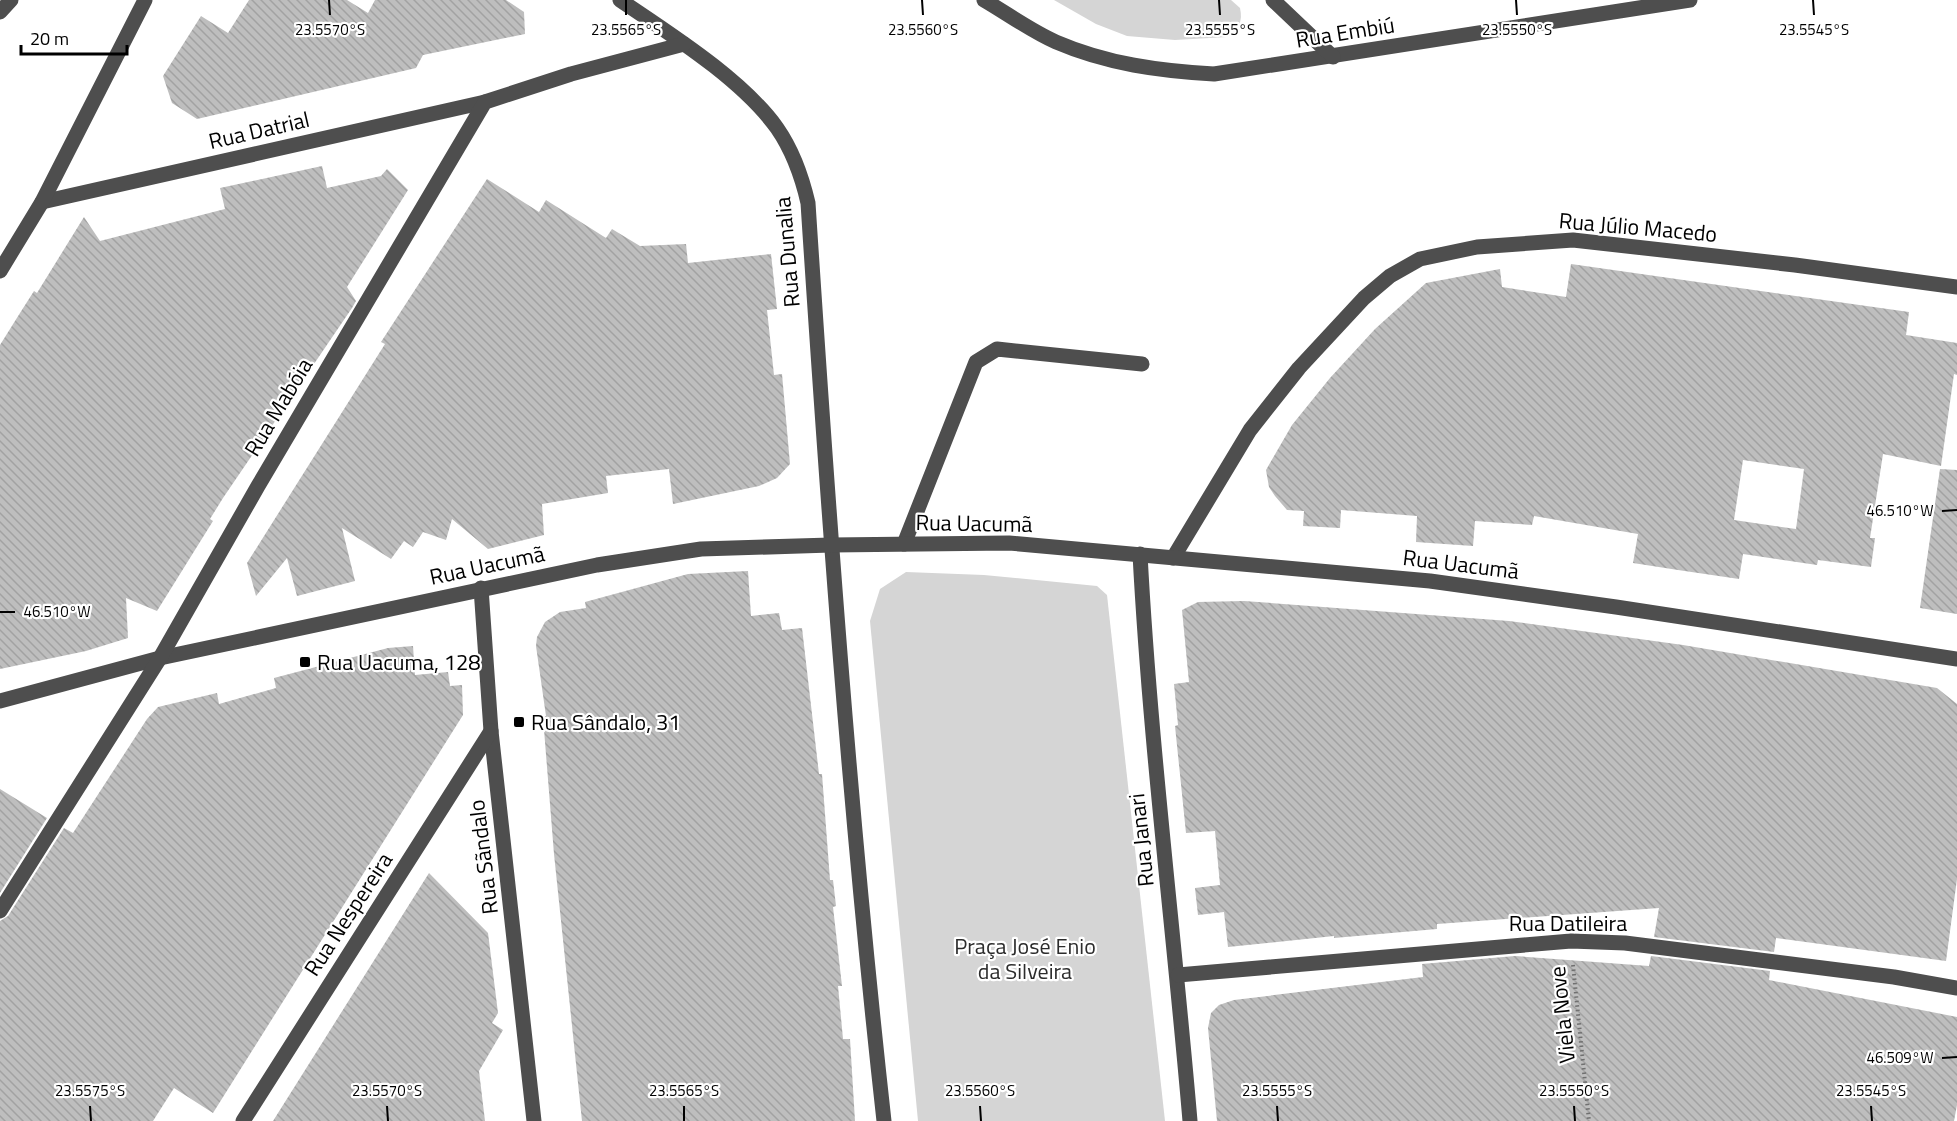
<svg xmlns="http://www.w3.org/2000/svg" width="1957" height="1121" font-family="'Titillium Web',sans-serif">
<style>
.park{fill:#d5d5d5}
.building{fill:url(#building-back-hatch);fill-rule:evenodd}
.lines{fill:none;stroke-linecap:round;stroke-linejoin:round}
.path{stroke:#707070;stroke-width:4;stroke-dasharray:1.5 3;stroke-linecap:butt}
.minor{stroke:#4e4e4e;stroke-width:15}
.ticks{fill:none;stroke:#000;stroke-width:2}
.poi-dot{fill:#000;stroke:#fff;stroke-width:2}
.labels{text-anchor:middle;stroke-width:4.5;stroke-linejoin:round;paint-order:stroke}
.street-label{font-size:22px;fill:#000;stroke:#fff}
.poi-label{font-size:22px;fill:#000;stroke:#fff;text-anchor:start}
.park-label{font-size:22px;fill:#2c2c2c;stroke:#fff}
.ticks-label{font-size:15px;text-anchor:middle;fill:#000;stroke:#fff;stroke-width:4.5;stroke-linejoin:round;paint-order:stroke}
</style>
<defs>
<pattern id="building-back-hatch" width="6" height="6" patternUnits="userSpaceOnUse" patternTransform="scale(1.5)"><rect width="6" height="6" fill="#bebebe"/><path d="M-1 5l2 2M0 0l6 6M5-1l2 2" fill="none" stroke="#a2a2a2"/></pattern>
</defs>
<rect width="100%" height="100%" fill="#fff"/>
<g class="park">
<path d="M1054,0H1231L1240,8C1243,21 1239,30 1227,37L1175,40L1127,36L1096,24Z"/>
<path d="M906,572L984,575L1097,586L1107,595L1165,1121H918L870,621L880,589Z"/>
</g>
<g class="building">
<path d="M249,0H347L368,13L375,0H506L524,12L525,34L423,55L416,68L197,119L172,103L163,76L201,16L228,33Z"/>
<path d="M322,166L327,188L381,176L387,169L408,190L347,287L356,301L352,308L223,498L210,519L213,521L157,611L126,598L128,638L86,651L0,669V345L20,313L34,291L37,293L84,217L100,241L225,209L220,188Z"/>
<path d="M487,179L539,212L546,200L606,238L612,229L640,246L686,244L688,263L771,254L777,309L767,310L774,375L782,374L790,464L777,478L759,486L673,504L669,469L606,476L608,493L542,504L544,535L488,549L452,519L446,540L423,532L413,547L404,541L391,559L342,528L355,581L297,596L287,558L256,596L247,563L385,344L381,342Z"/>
<path d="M1571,264L1909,312L1906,335L1957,343V375L1954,374L1941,466L1883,454L1870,538H1875L1871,567L1818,560L1817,565L1743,554L1739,579L1678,570L1633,563L1638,534L1534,516L1532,525L1475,521L1473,546L1416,542L1417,516L1341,510L1340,528L1303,526L1304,511L1287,510L1275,496L1269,487L1266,470L1292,425L1330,378L1375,329L1426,283L1500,269L1502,287L1566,297ZM1743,460L1804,469L1796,529L1734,520Z"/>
<path d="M1940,469L1957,470V614L1920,608Z"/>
<path d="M748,571L751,616L779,613L782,630L802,628L819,774H822L830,880H833L836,906L833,907L842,986H838L843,1039H850L855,1121H582L554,854L543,717L546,716L536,646L537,637L545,622L560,612L586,608L585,602L688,574Z"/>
<path d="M1244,601L1509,621L1683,645L1937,688L1957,704V879L1946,961L1776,938L1774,952L1654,937L1659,908L1437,924V929L1334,938V936L1228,947L1224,912L1198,915L1195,888L1220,885L1215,831L1186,833L1175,726L1178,725L1174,684L1189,682L1182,610L1198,602Z"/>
<path d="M413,646L415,675L448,672L450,686L462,685L463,715L213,1113L174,1088L153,1121H0V921L8,916L64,828L73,833L147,719L158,707L217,693L219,704L276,688L274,678L388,648Z"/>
<path d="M0,789L47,818L0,893Z"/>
<path d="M429,873L488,933L498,1013L492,1023L503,1030L479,1071L485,1121H273Z"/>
<path d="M1515,956L1649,966L1651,956L1770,971L1769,980L1957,1017V1105L1954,1121H1217L1208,1028L1211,1013L1219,1005L1234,1000L1423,977L1422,964Z"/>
</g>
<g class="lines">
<path class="path" d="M1573,965L1589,1121"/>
<g class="minor">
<path d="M620,0C670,34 742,79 777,128C793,151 802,177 808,203C828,510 850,816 884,1121"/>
<path d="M984,0C1008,14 1031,31 1056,42C1107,64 1160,71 1214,74L1690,0"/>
<path d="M1273,0L1333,57"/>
<path d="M0,12L11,0"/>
<path d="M42,202L485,102"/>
<path d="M0,271L42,202L145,0"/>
<path d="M904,544L976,362L997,349L1142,364"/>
<path d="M1140,554C1150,744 1174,932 1190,1121"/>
<path d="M1173,558L1250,430L1299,368L1364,298L1390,276L1420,259L1477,247L1573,240L1795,265L1957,287"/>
<path d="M481,588L491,731L534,1121"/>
<path d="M0,701L160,658L597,565L701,549L831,545L1009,543L1430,581L1616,607L1957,659"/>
<path d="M0,911L160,658L258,486L485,102L571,74L684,44"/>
<path d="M1178,975L1571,941L1625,943L1894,977L1957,988"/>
<path d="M243,1121L491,731"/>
</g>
</g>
<path class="ticks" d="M329,0L330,15M626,0V15M922,0L923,15M1219,0L1220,15M1516,0L1517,15M1813,0L1814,15M1942,511L1957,510M0,612H15M1942,1058L1957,1057M90,1106L91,1121M387,1106L388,1121M684,1106V1121M980,1106L981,1121M1277,1106L1278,1121M1574,1106L1575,1121M1871,1106L1872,1121"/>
<g class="poi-dot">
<rect x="299" y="656" width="12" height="12" rx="3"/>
<rect x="513" y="716" width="12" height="12" rx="3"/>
</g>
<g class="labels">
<g class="street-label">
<text transform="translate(1345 32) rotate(-9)" y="8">Rua Embiú</text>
<text transform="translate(259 130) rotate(-13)" y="8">Rua Datrial</text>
<text transform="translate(1638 227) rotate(5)" y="8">Rua Júlio Macedo</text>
<text transform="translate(787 252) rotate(-95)" y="8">Rua Dunalia</text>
<text transform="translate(278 407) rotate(-59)" y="8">Rua Mabóia</text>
<text transform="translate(974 523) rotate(1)" y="8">Rua Uacumã</text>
<text transform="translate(1461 564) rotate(7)" y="8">Rua Uacumã</text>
<text transform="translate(487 565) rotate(-12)" y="8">Rua Uacumã</text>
<text transform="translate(1141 840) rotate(-96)" y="8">Rua Janari</text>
<text transform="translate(483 857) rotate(-97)" y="8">Rua Sãndalo</text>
<text transform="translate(348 914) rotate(-57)" y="8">Rua Nespereira</text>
<text x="1568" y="931">Rua Datileira</text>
<text transform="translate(1562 1015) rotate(-96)" y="8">Viela Nove</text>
</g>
<g class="poi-label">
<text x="317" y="670">Rua Uacuma, 128</text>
<text x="531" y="730">Rua Sândalo, 31</text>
</g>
<g class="park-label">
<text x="1025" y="954">Praça José Enio<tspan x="1025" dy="25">da Silveira</tspan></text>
</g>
</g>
<g class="ticks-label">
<text x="330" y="35">23.5570°S</text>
<text x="626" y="35">23.5565°S</text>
<text x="923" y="35">23.5560°S</text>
<text x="1517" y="35">23.5550°S</text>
<text x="1814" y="35">23.5545°S</text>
<text x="1220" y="35">23.5555°S</text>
<text x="1900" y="516">46.510°W</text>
<text x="57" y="617">46.510°W</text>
<text x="1900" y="1063">46.509°W</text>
<text x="90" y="1096">23.5575°S</text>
<text x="387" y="1096">23.5570°S</text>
<text x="684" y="1096">23.5565°S</text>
<text x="980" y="1096">23.5560°S</text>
<text x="1277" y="1096">23.5555°S</text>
<text x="1574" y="1096">23.5550°S</text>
<text x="1871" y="1096">23.5545°S</text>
</g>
<path d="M21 45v9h106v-9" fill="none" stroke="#000000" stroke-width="3"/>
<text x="30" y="45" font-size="18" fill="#000000" stroke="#ffffff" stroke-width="4.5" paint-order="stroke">20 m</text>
</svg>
